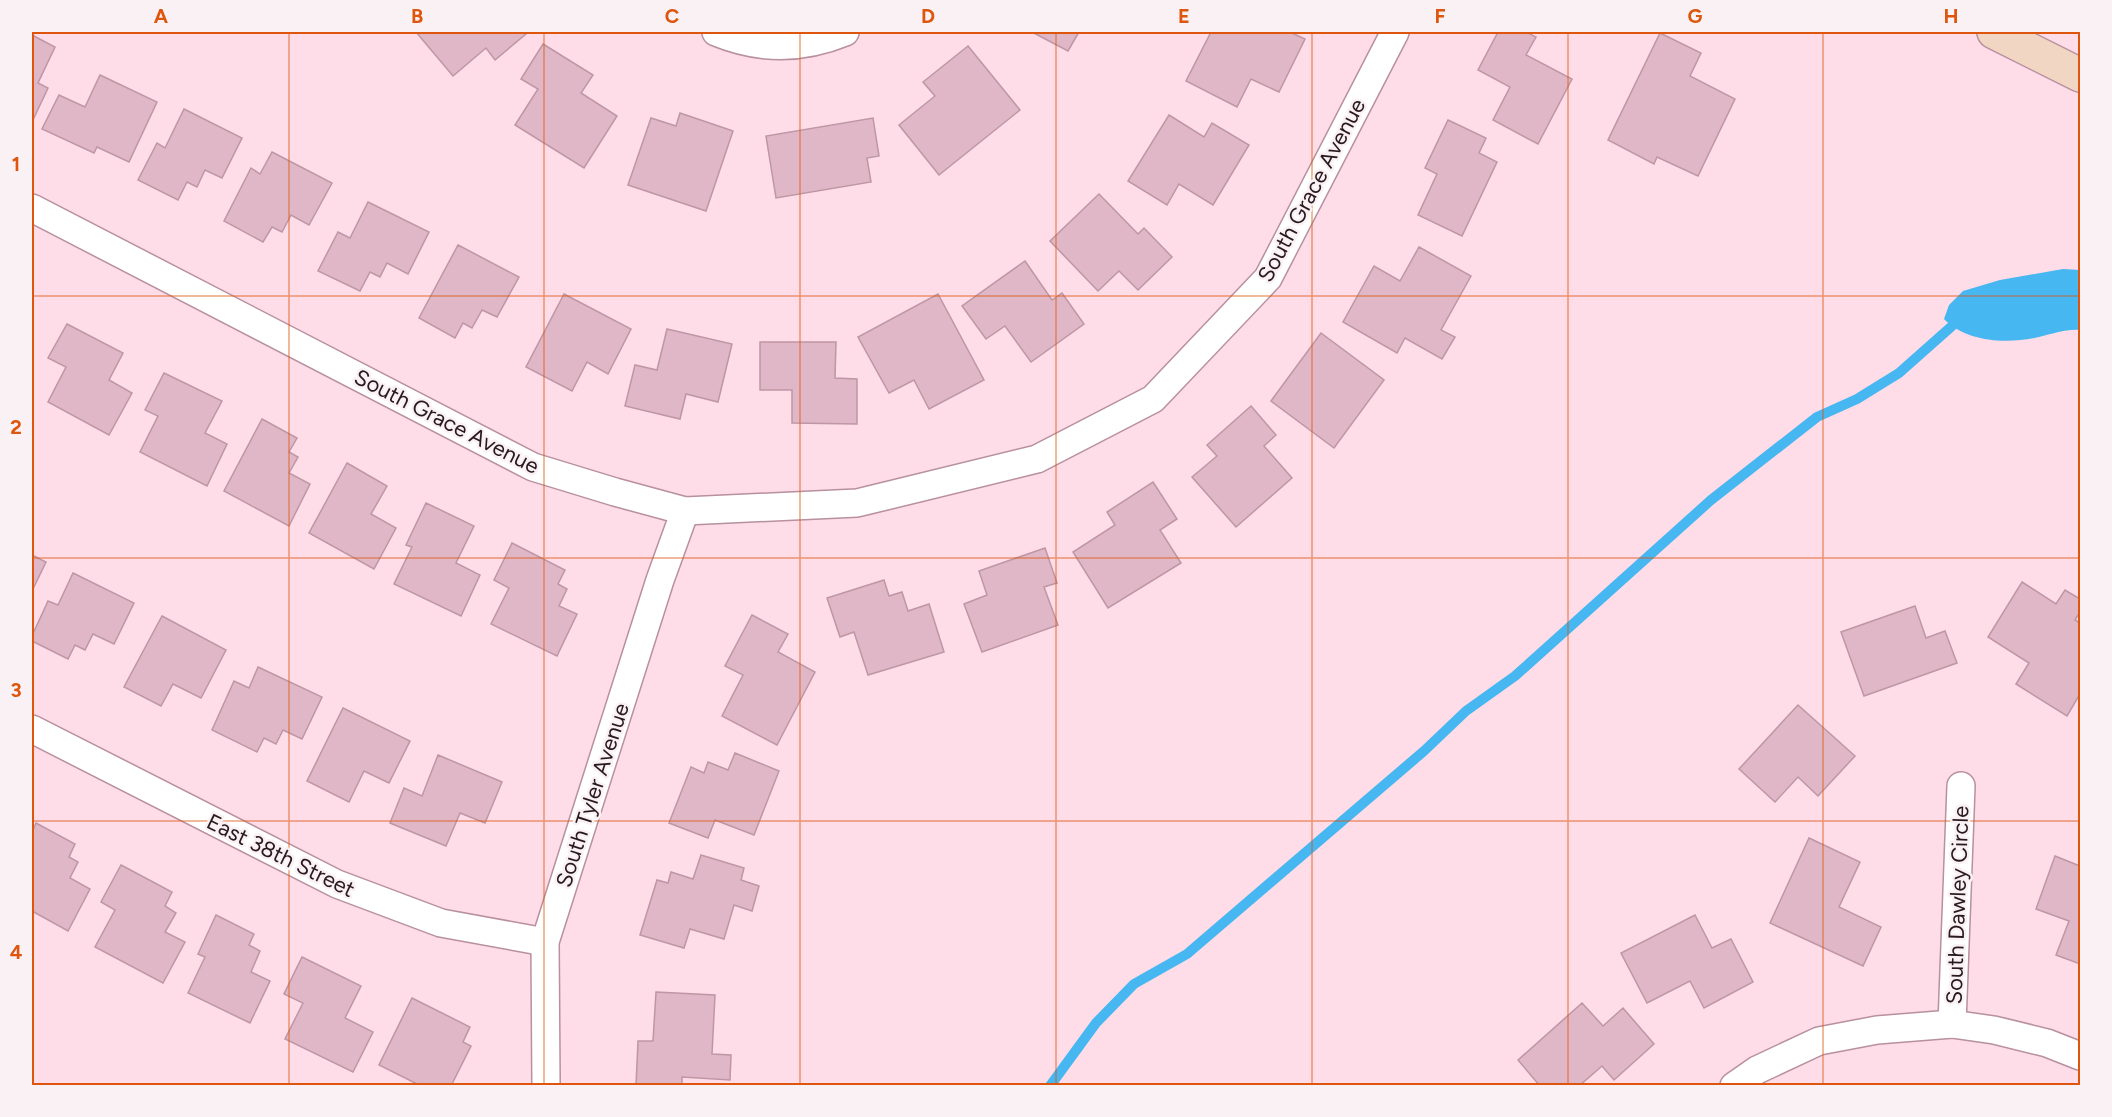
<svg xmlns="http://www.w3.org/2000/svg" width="2112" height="1117" font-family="Figtree,sans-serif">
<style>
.water{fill:#46b7f0}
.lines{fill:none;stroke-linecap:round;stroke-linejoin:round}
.stream{stroke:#46b7f0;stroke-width:10}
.building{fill:#e0b7c6;stroke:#be96a4;stroke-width:1.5}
.street-casing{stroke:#b8909f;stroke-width:30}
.secondary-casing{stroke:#b8909f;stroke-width:36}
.street{stroke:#fff;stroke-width:27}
.secondary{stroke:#f1d7c3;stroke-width:33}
.grid{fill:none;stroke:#de560d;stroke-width:1.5;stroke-opacity:0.55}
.labels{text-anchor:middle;stroke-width:5;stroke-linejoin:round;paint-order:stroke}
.street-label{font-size:22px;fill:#28191f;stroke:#faf1f4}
.neatline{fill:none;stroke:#de560d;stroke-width:2}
.grid-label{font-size:20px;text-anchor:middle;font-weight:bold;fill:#de560d}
</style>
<rect width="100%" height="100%" fill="#fedce8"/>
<path class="water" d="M2063,269L2080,270V330C2065,329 2053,334 2039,337C2008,344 1968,343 1944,319L1949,305L1963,291L2000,280Z"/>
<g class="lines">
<path class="stream" d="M1050,1086L1096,1023L1134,984L1187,954L1424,751L1466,711L1515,676L1711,500L1817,417L1857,399L1899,373L1952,326"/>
</g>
<g class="building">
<path d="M416,32H524L526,34L495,60L486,48L453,76Z"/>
<path d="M1032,32H1079L1068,51Z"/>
<path d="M1211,32H1290L1305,39L1279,92L1251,79L1237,107L1186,81Z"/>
<path d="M1498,32H1526L1536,37L1526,55L1572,79L1538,144L1493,120L1510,87L1478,70Z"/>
<path d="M1660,33L1701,53L1690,76L1735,99L1698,176L1657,157L1654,164L1608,140Z"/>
<path d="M32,35L55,47L38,83L48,88L32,122Z"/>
<path d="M543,44L593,75L581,93L617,116L584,168L515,125L538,89L521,79Z"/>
<path d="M968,46L1020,110L939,175L899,125L935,96L923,82Z"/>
<path d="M100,75L157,102L129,162L97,147L94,153L42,129L59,95L85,107Z"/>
<path d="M184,109L242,138L222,178L205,170L197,187L187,182L178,200L138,180L157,143L165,148Z"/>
<path d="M680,113L733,131L706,211L628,185L651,118L676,126Z"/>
<path d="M1169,115L1204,137L1212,123L1249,145L1213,205L1179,184L1167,205L1128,181Z"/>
<path d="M873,118L879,156L867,158L871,182L776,198L766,136Z"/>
<path d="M1448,120L1486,138L1479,153L1497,162L1462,236L1418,215L1437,174L1425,168Z"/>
<path d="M272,152L332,183L309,225L291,215L282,232L272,227L263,242L224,221L251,168L260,174Z"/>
<path d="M1099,194L1138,234L1144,228L1172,257L1138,290L1119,271L1098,291L1050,241Z"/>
<path d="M368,202L429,232L408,274L387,263L380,277L370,272L360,291L318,271L338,232L350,238Z"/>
<path d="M458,245L519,277L497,317L482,310L472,328L463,323L455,338L419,318Z"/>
<path d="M1419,247L1471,276L1441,330L1455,337L1442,359L1405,338L1397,353L1343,322L1374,266L1400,281Z"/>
<path d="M1025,261L1052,300L1062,293L1084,324L1031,362L1005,326L986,339L962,306Z"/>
<path d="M564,294L631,329L608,374L587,362L572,391L526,367Z"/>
<path d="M938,294L984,380L929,409L914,380L889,393L858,337Z"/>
<path d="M67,324L123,353L109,380L132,393L109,435L48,402L66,367L48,358Z"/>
<path d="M667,329L732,344L718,402L686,394L680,419L625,406L635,365L657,370Z"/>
<path d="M1321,333L1384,380L1334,448L1271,401Z"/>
<path d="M760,342H836L835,378L857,379V424L792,423V390H760Z"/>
<path d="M164,373L222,401L205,433L227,444L207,486L140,452L158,416L145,410Z"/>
<path d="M1251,406L1276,435L1264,446L1292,478L1236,527L1192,477L1217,456L1207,445Z"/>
<path d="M262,419L297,438L289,452L298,457L289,473L310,484L289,526L224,491Z"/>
<path d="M347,463L387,486L371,514L396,528L374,569L309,533Z"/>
<path d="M1153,482L1177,519L1160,530L1181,563L1108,608L1073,552L1115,525L1107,512Z"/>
<path d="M426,503L474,526L456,563L480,575L461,616L394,584L412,547L406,545Z"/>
<path d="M512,543L565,570L558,584L567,589L559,606L577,614L557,656L491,624L509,588L494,580Z"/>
<path d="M1045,548L1057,583L1044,587L1058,625L982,652L964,604L987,595L979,571Z"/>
<path d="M32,555L46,562L32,591Z"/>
<path d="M73,573L134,603L114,644L93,634L85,650L75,645L68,659L32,641V636L48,601L58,605Z"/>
<path d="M884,580L889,596L902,592L908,611L929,604L944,652L868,675L854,632L840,637L827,598Z"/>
<path d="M2022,582L2056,604L2065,590L2080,599V612L2075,620L2080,623V694L2067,716L2016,684L2029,663L1988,637Z"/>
<path d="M1915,606L1926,638L1945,631L1957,663L1864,696L1841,632Z"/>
<path d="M752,615L788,634L778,652L815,672L777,745L722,716L743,675L725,666Z"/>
<path d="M162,616L226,650L201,698L173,684L161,706L124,687Z"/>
<path d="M258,667L322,697L302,739L283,730L276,744L264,738L257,752L212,730L234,681L249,688Z"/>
<path d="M1798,705L1855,756L1818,796L1798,777L1775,802L1739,769Z"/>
<path d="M343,708L410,741L389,783L364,771L349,802L307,781Z"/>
<path d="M735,753L779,771L754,835L715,820L708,838L669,823L691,767L704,773L708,762L728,770Z"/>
<path d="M438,755L502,782L485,823L460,813L446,846L390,823L404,788L422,796Z"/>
<path d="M36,823L75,844L69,857L78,862L70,878L90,889L68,931L32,911V832Z"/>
<path d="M1809,838L1860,862L1839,907L1881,927L1863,966L1770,923Z"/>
<path d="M701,855L744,868L741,880L759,886L752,911L734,905L724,939L690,929L684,948L640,935L657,880L668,883L671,872L693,879Z"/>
<path d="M2055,856L2080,866V964L2056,955L2069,921L2036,909Z"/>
<path d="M121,865L172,892L165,906L176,913L165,932L185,942L163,983L95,947L115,910L101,902Z"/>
<path d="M216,915L254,934L249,945L260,951L251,972L270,981L250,1023L188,993L205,957L198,954Z"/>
<path d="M1695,915L1712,948L1731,939L1753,982L1704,1008L1690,981L1647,1003L1621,953Z"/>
<path d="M302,957L361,986L345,1018L373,1032L353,1072L285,1039L303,1003L284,994Z"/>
<path d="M656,992L715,995L712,1054L731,1055L730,1080L682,1077V1086H636L638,1041H653Z"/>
<path d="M412,998L470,1027L463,1042L471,1046L451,1086H421L379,1065Z"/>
<path d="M1582,1003L1603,1026L1623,1008L1654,1044L1614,1080L1602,1066L1579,1086H1540L1518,1060Z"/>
</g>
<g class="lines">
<defs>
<g id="street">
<path d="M716,32C760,50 801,50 845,32"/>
<path d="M32,208L533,467L615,492L685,511L857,503L1037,459L1153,399L1268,278L1395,32"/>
<path d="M32,729L337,884L441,923L545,942"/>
<path d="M1952,1024L1961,786"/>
<path d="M546,1086L545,942L660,580L685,511"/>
<path d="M1734,1086L1757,1070L1819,1041L1877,1030L1952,1024L1994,1030L2047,1043L2080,1056"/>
</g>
<path id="secondary" d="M1994,32L2080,75"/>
</defs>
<use href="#street" class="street-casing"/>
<use href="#secondary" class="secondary-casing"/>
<use href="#street" class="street"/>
<use href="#secondary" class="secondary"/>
</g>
<path class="grid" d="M289,32V1086M544,32V1086M800,32V1086M1056,32V1086M1312,32V1086M1568,32V1086M1823,32V1086M32,296H2080M32,558H2080M32,821H2080"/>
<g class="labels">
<g class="street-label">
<text transform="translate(1311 190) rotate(-62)" y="8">South Grace Avenue</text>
<text transform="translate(447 421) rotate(27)" y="8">South Grace Avenue</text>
<text transform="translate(592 795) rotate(-72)" y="8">South Tyler Avenue</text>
<text transform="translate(281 855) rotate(26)" y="8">East 38th Street</text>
<text transform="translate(1957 905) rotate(-88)" y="8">South Dawley Circle</text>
</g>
</g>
<rect width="2112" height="1117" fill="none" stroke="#faf1f4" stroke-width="66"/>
<rect x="33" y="33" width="2046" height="1051" class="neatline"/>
<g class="grid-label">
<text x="161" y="23">A</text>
<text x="417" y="23">B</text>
<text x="672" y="23">C</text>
<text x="928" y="23">D</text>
<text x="1184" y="23">E</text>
<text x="1440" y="23">F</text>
<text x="1695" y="23">G</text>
<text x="1951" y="23">H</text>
<text x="16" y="171">1</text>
<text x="16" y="434">2</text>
<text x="16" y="697">3</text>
<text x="16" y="959">4</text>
</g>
</svg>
